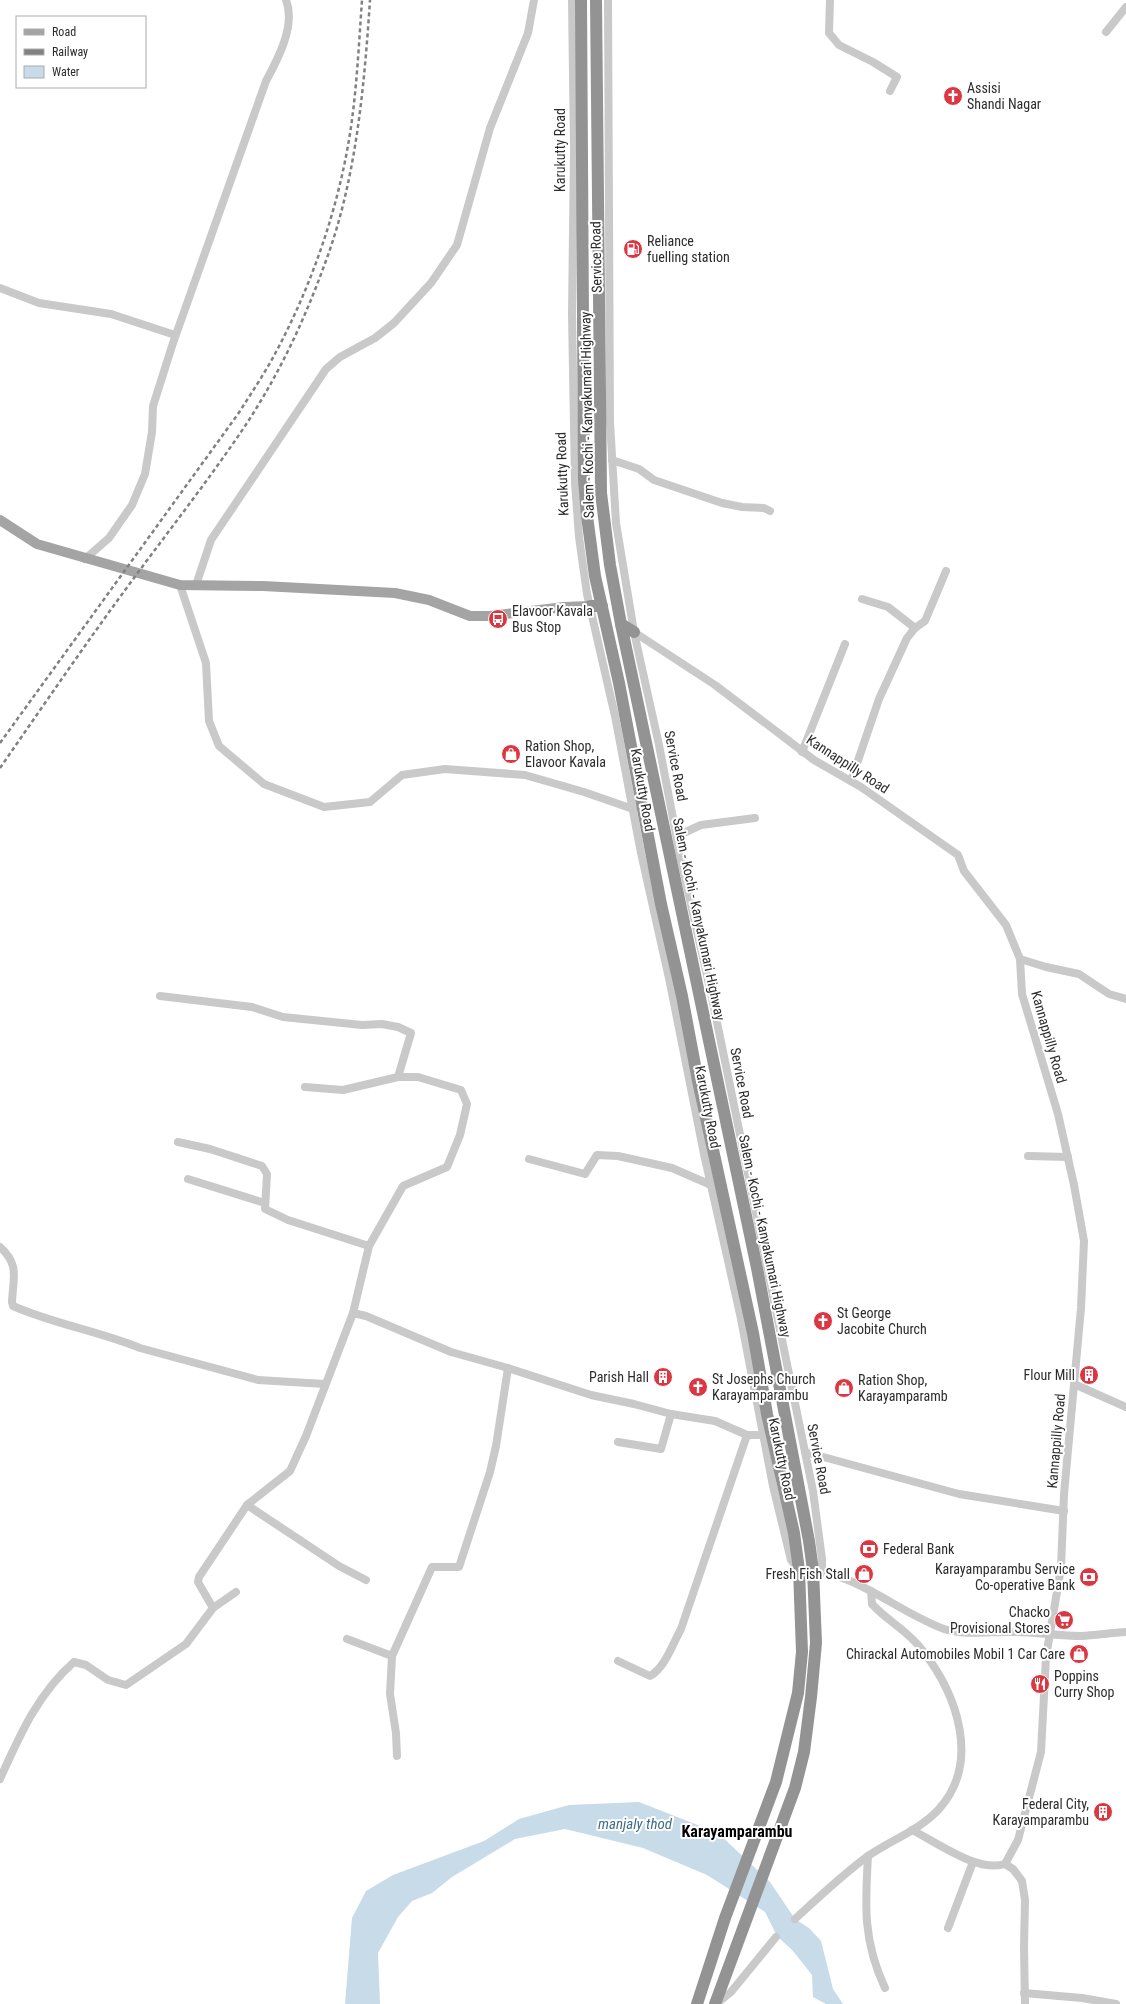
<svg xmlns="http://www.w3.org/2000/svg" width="1126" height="2004" font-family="'Roboto Condensed',sans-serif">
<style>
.water{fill:#c7dbe8}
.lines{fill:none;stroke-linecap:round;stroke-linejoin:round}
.minor{stroke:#c9c9c9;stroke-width:8}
.major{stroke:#a4a4a4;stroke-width:10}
.highway{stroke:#939393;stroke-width:12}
.rail{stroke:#818181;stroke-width:2.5;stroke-dasharray:4 3;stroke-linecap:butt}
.labels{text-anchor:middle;stroke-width:4;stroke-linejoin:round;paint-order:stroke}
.poi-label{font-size:14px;fill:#2c2c2c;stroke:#fff;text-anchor:start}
.street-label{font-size:14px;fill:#2c2c2c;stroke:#fff}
.water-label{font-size:15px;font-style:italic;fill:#3f6d89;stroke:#fff}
.quarter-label{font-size:16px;font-weight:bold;fill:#000;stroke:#fff}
</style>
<rect width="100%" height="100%" fill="#fff"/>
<path class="water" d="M639,1802L718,1833L770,1882L795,1919L809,1928L821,1941L833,1989L843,2004H826L813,1997L812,1975L793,1951L777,1936L765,1912L707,1875L643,1848L565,1829L515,1839L452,1877L432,1893L412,1901L398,1917L378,1953L380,2004H345L352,1918L366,1891L393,1875L484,1841L519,1819L569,1805Z"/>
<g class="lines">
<g class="minor">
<path d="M572,0L574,150L572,314L575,483L579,537L587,594L615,716L641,853L670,983L704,1154L740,1314L773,1486L791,1560L799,1570C853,1569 895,1611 944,1629C966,1636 991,1631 1014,1632C1035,1632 1060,1636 1081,1636C1096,1635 1111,1633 1126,1632"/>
<path d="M608,0L610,422L616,523L634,632L659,745L681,860L711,993L813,1491L822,1559V1573"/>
<path d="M830,0L829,33L839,45L873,62L897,77L890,91"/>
<path d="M1106,32L1126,7"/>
<path d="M0,288L39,303L111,314L175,335"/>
<path d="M612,460L639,469L654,480L722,503L742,507L764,508L770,511"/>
<path d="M85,559L109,538L132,505L145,474L152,432L153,406L173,343L266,81C278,59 296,25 286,0"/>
<path d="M180,585L206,663L209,721L219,746L264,784L324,807L370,802L402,775L445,769L525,775L584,792L633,809"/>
<path d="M196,585L211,540L326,369L340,357L375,338L394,323L431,283L457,245L490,128L528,33L534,0"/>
<path d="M862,599L888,607L915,628"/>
<path d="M634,632L715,685L814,760L861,787L958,855L964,871L1006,925L1020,959L1022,994L1058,1114L1074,1185L1084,1241L1081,1308L1064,1494L1061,1568L1046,1657L1041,1752L1018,1840L1005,1864C978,1873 936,1842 912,1830"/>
<path d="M802,752L845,644"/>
<path d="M851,781L879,699L907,638L915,628L925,621L946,571"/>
<path d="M677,836L701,825L755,818"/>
<path d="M1020,959L1046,967L1079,974L1109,994L1126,999"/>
<path d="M160,996L252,1007L283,1017L362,1025L382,1024L398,1027L411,1033L398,1077"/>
<path d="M305,1087L343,1090L398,1077H418L461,1090L467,1104L460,1135L447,1167L403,1186L369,1246L353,1313"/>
<path d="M178,1142L210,1149L262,1166L267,1174L265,1209L288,1220L369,1246"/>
<path d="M1028,1156L1068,1157"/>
<path d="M529,1159L585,1174L597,1155L618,1156L672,1168L711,1185"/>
<path d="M188,1179L265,1203"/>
<path d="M0,1247C20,1265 13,1278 12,1302L13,1306C54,1324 98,1331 140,1348L258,1380L325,1384"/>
<path d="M1074,1384L1126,1407"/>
<path d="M618,1442L661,1449L671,1414"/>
<path d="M805,1452L959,1494L1064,1511"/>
<path d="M247,1505L339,1566L366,1580"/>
<path d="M213,1608L198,1582L199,1577L247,1505L290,1471L306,1436L353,1313L366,1316L451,1352L508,1368L591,1395L634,1404L671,1414L715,1421L747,1435H762"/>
<path d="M347,1639L392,1656L432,1567H459L490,1472L496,1446L508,1368"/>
<path d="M392,1656L390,1694L396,1733L397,1756"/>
<path d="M618,1661L650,1676C665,1668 673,1643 681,1629L747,1435"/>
<path d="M0,1779C19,1737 38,1693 74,1662L86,1665L108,1680L126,1685L186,1644L213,1608L236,1592"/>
<path d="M868,1856C865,1906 863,1941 885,1988"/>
<path d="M1005,1864L1013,1869L1022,1881L1025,1900L1024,1947L1025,2004"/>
<path d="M795,1919C819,1897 842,1875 868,1856C891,1840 920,1830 939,1809C981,1762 957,1695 923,1651C909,1631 887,1621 872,1604L871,1591"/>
<path d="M948,1928L973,1862"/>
<path d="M1024,1993L1082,1998L1116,2004"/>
<path d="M716,2004L731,1992L776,1937"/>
</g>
<path class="major" d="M0,520L37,544L180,585L263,586L395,593L429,600L470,616H490L564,607L590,606"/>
<g class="highway">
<path d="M581,0L584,479L587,516L595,576L619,683L661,904L682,996L698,1081L753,1333L767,1414L794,1533L799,1570L802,1652L798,1693L776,1782L725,1918L697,2004"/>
<path d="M596,0L601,493L610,565L621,624L757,1268L809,1541L813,1570L816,1643L811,1697L804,1752L795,1788L715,2004"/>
<path d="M590,606H602"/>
<path d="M621,624L634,632"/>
</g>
<g class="rail">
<path d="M0,743L238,414C249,397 260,380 270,363C310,291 339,209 351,127C357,85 359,42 362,0"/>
<path d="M0,768C43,706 86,643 131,582C170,529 211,477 247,423C279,374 304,321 324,266C356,182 364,89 370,0"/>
</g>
</g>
<defs>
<symbol id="church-disc" viewBox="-11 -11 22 22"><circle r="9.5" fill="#da3743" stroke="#fff"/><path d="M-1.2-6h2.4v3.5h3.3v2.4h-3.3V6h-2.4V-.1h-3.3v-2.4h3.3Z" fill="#fff"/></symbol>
<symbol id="fuel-disc" viewBox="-11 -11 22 22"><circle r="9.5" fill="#da3743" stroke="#fff"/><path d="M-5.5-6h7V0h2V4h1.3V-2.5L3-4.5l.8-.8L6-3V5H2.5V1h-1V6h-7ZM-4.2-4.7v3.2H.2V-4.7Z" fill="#fff"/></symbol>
<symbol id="bus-disc" viewBox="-11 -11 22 22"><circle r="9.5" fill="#da3743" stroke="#fff"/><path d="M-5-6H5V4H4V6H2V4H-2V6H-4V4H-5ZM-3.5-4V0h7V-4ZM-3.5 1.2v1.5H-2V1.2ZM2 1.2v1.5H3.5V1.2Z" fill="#fff"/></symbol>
<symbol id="shop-disc" viewBox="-11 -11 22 22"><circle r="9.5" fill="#da3743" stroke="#fff"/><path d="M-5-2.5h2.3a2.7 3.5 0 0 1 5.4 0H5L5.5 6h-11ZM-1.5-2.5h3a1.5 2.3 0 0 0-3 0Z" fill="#fff"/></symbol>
<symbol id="building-disc" viewBox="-11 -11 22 22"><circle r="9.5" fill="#da3743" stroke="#fff"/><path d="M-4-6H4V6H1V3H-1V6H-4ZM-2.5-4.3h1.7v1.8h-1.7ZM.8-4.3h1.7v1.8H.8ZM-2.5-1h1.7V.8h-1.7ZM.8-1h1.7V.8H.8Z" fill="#fff"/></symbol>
<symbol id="bank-disc" viewBox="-11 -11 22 22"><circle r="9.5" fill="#da3743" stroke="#fff"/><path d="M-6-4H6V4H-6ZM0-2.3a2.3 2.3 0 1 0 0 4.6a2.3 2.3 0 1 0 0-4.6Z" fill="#fff"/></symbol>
<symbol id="supermarket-disc" viewBox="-11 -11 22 22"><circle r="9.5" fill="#da3743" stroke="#fff"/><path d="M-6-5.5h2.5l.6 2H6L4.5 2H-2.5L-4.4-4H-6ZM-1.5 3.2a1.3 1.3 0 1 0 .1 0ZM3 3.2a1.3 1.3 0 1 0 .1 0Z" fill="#fff"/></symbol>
<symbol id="restaurant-disc" viewBox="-11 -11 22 22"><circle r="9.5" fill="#da3743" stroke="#fff"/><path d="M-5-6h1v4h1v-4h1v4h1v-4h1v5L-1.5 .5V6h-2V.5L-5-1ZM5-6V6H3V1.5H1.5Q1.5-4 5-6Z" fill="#fff"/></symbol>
</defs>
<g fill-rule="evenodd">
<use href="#church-disc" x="942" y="85" width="22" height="22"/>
<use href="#fuel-disc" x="622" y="238" width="22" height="22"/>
<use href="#bus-disc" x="487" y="608" width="22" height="22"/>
<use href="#shop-disc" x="500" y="743" width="22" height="22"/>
<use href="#church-disc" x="812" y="1310" width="22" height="22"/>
<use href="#building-disc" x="1078" y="1364" width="22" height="22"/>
<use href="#building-disc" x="652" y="1366" width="22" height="22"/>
<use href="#church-disc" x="687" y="1376" width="22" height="22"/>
<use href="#shop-disc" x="833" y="1377" width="22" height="22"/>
<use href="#bank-disc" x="858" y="1538" width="22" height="22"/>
<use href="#shop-disc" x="853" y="1563" width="22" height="22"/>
<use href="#bank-disc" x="1078" y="1566" width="22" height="22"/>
<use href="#supermarket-disc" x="1053" y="1609" width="22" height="22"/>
<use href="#shop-disc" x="1068" y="1643" width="22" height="22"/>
<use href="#restaurant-disc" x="1029" y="1673" width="22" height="22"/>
<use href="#building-disc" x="1092" y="1801" width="22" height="22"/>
</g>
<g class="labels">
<g class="poi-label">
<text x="967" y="93">Assisi<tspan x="967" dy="16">Shandi Nagar</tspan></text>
<text x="647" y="246">Reliance<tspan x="647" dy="16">fuelling station</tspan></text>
<text x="512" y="616">Elavoor Kavala<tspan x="512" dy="16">Bus Stop</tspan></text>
<text x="525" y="751">Ration Shop,<tspan x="525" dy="16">Elavoor Kavala</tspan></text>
<text x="837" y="1318">St George<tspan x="837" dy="16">Jacobite Church</tspan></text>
<text x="1075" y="1380" text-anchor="end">Flour Mill</text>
<text x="649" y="1382" text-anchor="end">Parish Hall</text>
<text x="712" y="1384">St Josephs Church<tspan x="712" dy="16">Karayamparambu</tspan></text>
<text x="858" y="1385">Ration Shop,<tspan x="858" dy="16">Karayamparamb</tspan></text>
<text x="883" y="1554">Federal Bank</text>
<text x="1075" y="1574" text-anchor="end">Karayamparambu Service<tspan x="1075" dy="16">Co-operative Bank</tspan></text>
<text x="850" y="1579" text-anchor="end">Fresh Fish Stall</text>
<text x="1050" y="1617" text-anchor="end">Chacko<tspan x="1050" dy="16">Provisional Stores</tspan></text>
<text x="1065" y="1659" text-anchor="end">Chirackal Automobiles Mobil 1 Car Care</text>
<text x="1054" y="1681">Poppins<tspan x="1054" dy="16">Curry Shop</tspan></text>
<text x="1089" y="1809" text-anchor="end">Federal City,<tspan x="1089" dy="16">Karayamparambu</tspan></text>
</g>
<g class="street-label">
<text transform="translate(560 150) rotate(-90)" y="5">Karukutty Road</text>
<text transform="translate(596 257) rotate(-91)" y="5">Service Road</text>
<text transform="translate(587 415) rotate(-91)" y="5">Salem - Kochi - Kanyakumari Highway</text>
<text transform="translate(562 474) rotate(-92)" y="5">Karukutty Road</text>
<text transform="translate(848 764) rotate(33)" y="5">Kannappilly Road</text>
<text transform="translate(676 766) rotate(79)" y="5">Service Road</text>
<text transform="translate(643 790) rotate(80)" y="5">Karukutty Road</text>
<text transform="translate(699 919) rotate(78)" y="5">Salem - Kochi - Kanyakumari Highway</text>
<text transform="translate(1049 1037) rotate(74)" y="5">Kannappilly Road</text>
<text transform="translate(742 1083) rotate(79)" y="5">Service Road</text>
<text transform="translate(708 1107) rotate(79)" y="5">Karukutty Road</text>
<text transform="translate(765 1236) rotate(78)" y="5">Salem - Kochi - Kanyakumari Highway</text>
<text transform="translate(1056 1441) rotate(-85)" y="5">Kannappilly Road</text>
<text transform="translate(782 1459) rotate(78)" y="5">Karukutty Road</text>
<text transform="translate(819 1459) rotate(79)" y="5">Service Road</text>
</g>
<g class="water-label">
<text x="635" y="1829">manjaly thod</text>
</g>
<g class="quarter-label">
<text x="737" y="1837">Karayamparambu</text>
</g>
</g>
<rect x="16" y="16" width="130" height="72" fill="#ffffff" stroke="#ababab"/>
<rect x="24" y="29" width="20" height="6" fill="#a4a4a4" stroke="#ababab"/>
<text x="52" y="36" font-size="12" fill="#2c2c2c">Road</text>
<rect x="24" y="49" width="20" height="6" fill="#818181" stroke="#ababab"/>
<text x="52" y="56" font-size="12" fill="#2c2c2c">Railway</text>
<rect x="24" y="66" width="20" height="12" fill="#c7dbe8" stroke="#ababab"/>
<text x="52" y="76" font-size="12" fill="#2c2c2c">Water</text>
</svg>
